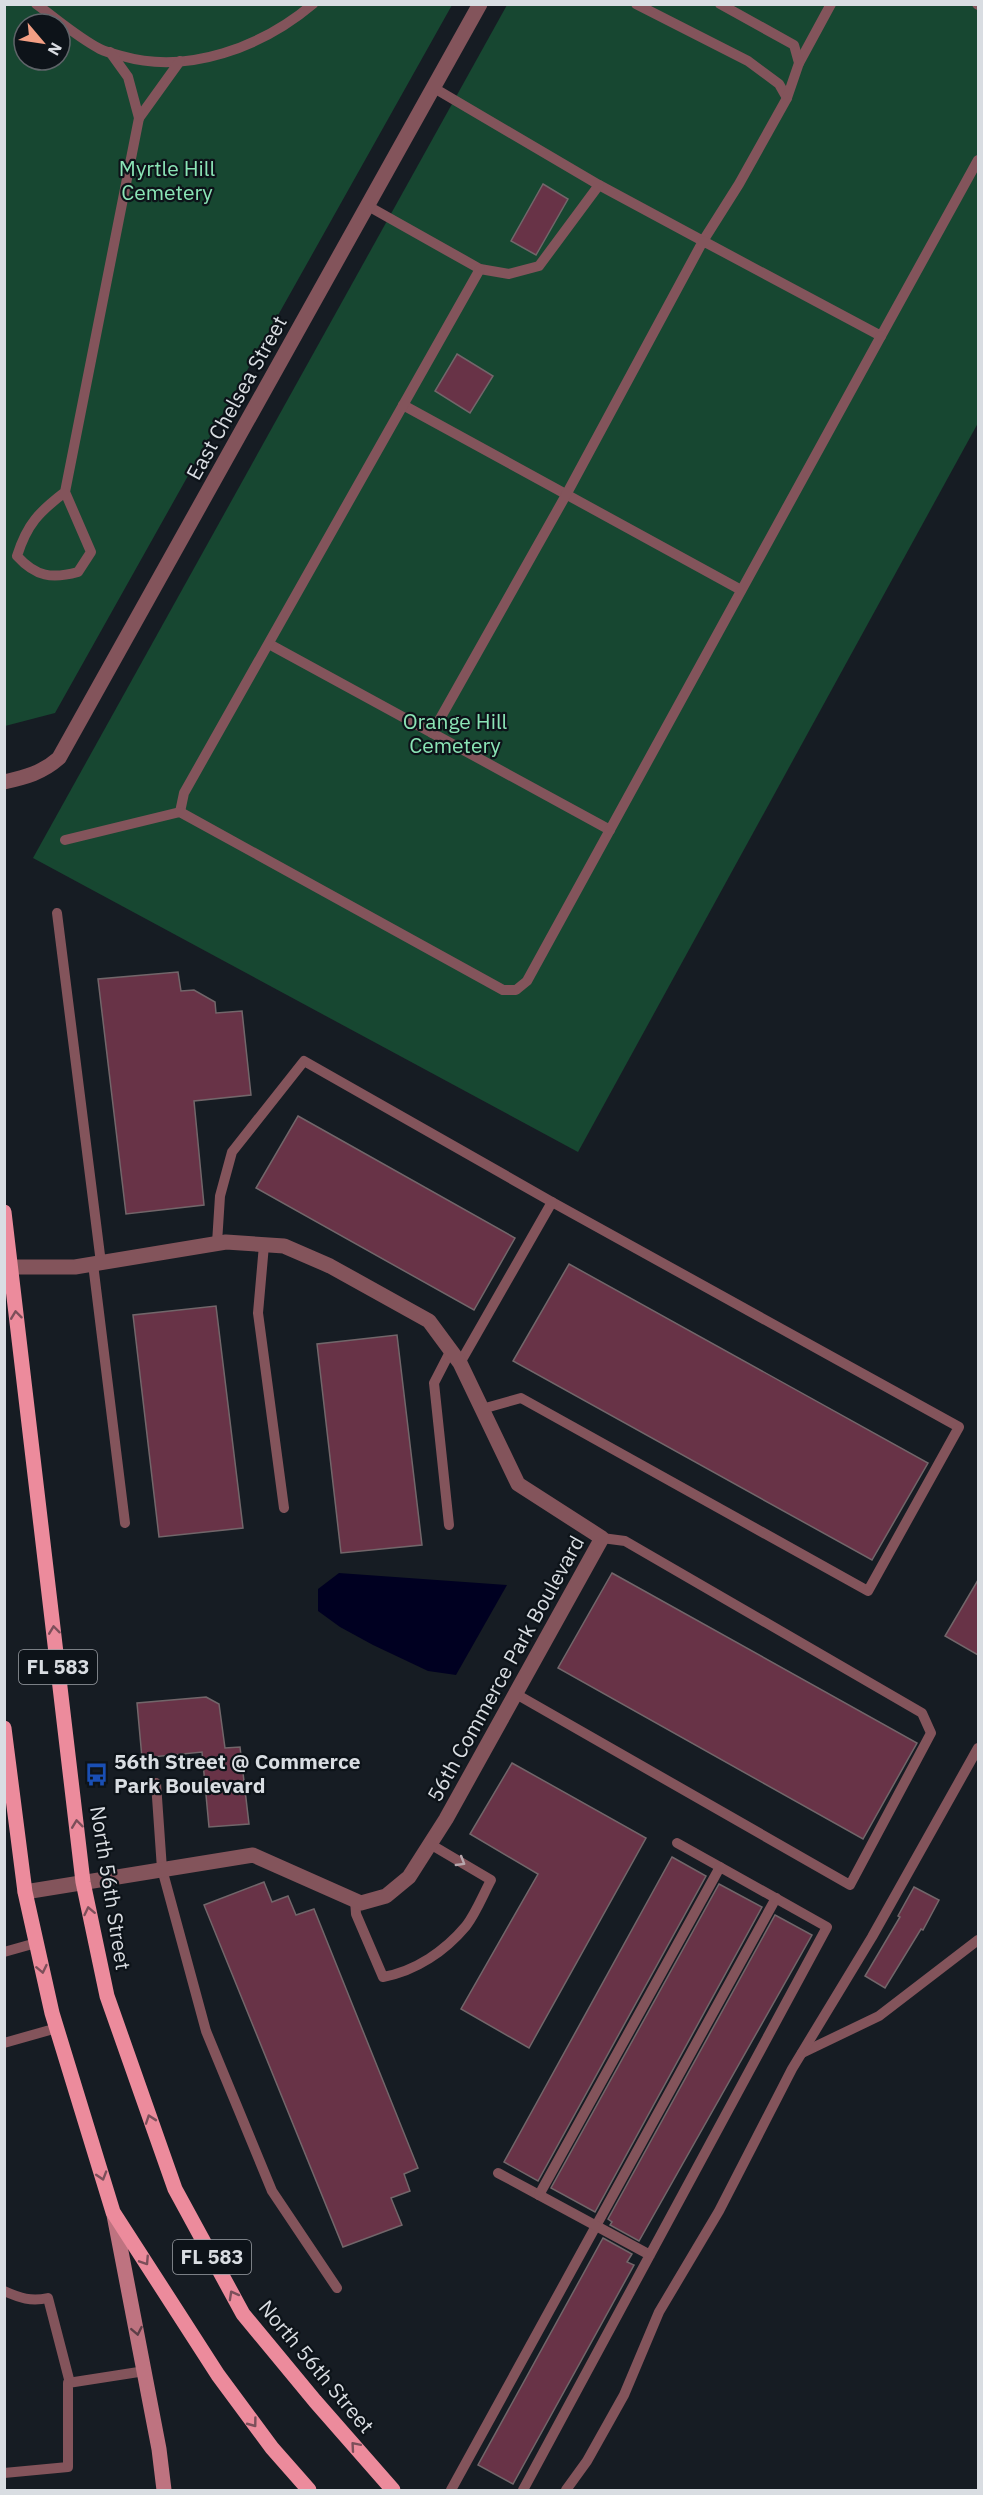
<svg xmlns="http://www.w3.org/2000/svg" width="983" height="2495" font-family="'IBM Plex Sans',sans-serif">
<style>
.green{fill:#174731;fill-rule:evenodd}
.water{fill:#000021}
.building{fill:#683347;stroke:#72666a;stroke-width:1.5}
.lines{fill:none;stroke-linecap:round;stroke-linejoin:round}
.lane{stroke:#83545b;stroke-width:10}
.street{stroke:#83545b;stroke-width:15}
.secondary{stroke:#be7380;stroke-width:15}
.primary{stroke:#ec8b9c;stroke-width:15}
.oneway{stroke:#7c4f5a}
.oneway2{stroke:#b7a6ac}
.oneway3{stroke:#5d3e47}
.labels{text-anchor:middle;stroke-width:4.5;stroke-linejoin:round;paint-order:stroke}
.shield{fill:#0d1319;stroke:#9ca0a6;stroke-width:1.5}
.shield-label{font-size:20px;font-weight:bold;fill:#d9dde2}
.park-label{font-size:21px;fill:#8be5b6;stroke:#0d1319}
.street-label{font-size:21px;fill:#d9dde2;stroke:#0d1319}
.poi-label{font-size:21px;font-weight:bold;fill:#d9dde2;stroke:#0d1319;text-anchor:start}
</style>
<rect width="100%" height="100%" fill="#161c23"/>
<g class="green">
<path d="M4,5H452L55,713L5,726ZM24,24H60V60H24Z"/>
<path d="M507,5H978V423L578,1152L33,858Z"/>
</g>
<path class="water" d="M339,1573L507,1585L456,1675L428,1671L373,1645L340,1627L318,1611V1589Z"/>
<g class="building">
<path d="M543,184L568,199L536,255L511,241Z"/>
<path d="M457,354L493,376L470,413L435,391Z"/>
<path d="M178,972L181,991L194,990L215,1002L216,1013L242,1011L251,1095L194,1101L204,1205L126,1214L98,979Z"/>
<path d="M298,1116L515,1238L474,1310L256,1188Z"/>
<path d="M569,1264L928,1463L872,1560L513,1361Z"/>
<path d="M216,1306L243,1528L159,1537L133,1315Z"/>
<path d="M397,1335L422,1545L341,1553L317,1344Z"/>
<path d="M612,1573L917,1743L863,1839L558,1668Z"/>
<path d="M978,1580V1655L945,1636Z"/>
<path d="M206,1697L219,1704L225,1748L240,1747L249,1824L209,1827L202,1752L142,1758L137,1703Z"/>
<path d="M512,1763L646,1838L529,2048L461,2009L538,1874L470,1834Z"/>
<path d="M672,1857L706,1876L538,2181L504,2162Z"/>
<path d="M264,1882L272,1902L288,1896L296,1915L314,1909L418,2168L404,2174L410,2191L391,2198L402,2225L343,2247L204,1905Z"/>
<path d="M719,1884L762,1907L595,2212L551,2188Z"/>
<path d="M914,1887L939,1900L923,1930L921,1929L885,1988L865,1976L900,1917L898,1916Z"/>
<path d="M775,1915L812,1935L639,2241L610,2225L612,2222L608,2219Z"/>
<path d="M603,2238L632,2254L627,2262L634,2265L513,2484L478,2465Z"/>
</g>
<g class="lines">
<g class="lane">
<path d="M36,4C57,19 77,37 100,49C106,52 114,54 122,56C188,75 262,47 313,4"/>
<path d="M636,4L748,61L779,84L787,98"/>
<path d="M977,4L978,5"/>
<path d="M799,63L831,4"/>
<path d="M139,118L180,61"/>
<path d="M599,185L703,241L739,184L787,98L799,63L794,45L720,4"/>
<path d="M368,206L480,269L509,274L539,266L599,185L434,88"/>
<path d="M403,405L741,590"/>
<path d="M65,492C39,512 27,524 17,556C36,577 52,579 78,572L91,552L65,492L139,118L128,77L110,52"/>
<path d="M269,644L610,830"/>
<path d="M432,733L566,495L703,241L881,336L978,160"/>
<path d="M180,812L184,793L480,269"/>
<path d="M65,840L180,812L503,990H516L527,981L881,336"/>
<path d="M57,913L101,1263"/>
<path d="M217,1243L220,1196L232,1152L304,1061L552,1202L959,1427L868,1591L521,1398L482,1409"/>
<path d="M264,1245L258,1313L284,1508"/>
<path d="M93,1264L125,1523"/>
<path d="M460,1363L552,1202"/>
<path d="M449,1525L434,1383L451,1350"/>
<path d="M516,1694L850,1885L931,1733L922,1713L625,1541L602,1538"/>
<path d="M156,1783L162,1869L206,2031L272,2191L337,2288"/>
<path d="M677,1843L720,1867"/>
<path d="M355,1900L356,1914L383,1977C416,1971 445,1951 466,1926C476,1913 483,1895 491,1880L430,1844"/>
<path d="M4,1952L36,1943"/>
<path d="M4,2043L57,2028"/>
<path d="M802,2053L879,2016L978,1940"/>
<path d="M498,2173L539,2195"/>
<path d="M4,2291C20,2298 31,2302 48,2298L70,2383"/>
<path d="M4,2473L68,2467V2383L145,2371"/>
<path d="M451,2490L776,1898"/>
<path d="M523,2490L827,1927L720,1867L539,2195L650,2255"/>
<path d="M566,2490L587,2461L624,2395L659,2312L719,2211L792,2069L872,1937L978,1748"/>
</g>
<g class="street">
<path d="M4,782C26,777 42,773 59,758L480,4"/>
<path d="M11,1267H75L226,1242L284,1246L330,1266L429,1321L460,1363L518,1484L602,1538L446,1819L409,1877L386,1896L361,1903L253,1855L25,1892"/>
</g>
<path class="secondary" d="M114,2215L159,2449L164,2490"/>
<g class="primary">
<path d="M4,1212L83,1882L107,1996L175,2189L243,2314L315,2401L393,2490"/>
<path d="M4,1728L25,1892L52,2013L113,2212L218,2375L272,2448L309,2490"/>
</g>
</g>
<defs><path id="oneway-chevron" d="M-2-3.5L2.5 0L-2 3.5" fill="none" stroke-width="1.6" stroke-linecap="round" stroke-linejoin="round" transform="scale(1.5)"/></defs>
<g class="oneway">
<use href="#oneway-chevron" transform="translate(16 1315) rotate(-97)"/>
<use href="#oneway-chevron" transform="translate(54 1630) rotate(-97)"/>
<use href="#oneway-chevron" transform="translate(77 1824) rotate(-97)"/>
<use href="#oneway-chevron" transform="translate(89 1911) rotate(-102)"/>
<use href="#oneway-chevron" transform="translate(42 1969) rotate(78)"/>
<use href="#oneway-chevron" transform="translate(150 2119) rotate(-109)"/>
<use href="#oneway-chevron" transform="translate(102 2176) rotate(73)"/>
<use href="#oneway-chevron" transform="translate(145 2261) rotate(57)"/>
<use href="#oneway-chevron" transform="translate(233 2295) rotate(-119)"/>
<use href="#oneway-chevron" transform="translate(253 2423) rotate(53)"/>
<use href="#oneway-chevron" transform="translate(355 2446) rotate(-131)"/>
</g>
<use class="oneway2" href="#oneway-chevron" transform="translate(461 1862) rotate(31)"/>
<use class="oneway3" href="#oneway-chevron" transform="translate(137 2331) rotate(79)"/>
<defs>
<symbol id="bus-bare" viewBox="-9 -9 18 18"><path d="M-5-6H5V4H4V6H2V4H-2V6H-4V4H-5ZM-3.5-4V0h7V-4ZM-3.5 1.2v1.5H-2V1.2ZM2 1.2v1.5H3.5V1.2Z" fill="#1a4fb4" stroke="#0d1319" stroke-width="2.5" paint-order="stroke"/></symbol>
</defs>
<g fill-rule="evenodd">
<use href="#bus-bare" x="80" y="1758" width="33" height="33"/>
</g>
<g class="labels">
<g class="shield">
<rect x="19" y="1650" width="78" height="34" rx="4.5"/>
<rect x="173" y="2240" width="78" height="34" rx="4.5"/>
</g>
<g class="shield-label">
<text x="58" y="1674">FL 583</text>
<text x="212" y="2264">FL 583</text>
</g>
<g class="park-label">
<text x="167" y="176">Myrtle Hill<tspan x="167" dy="24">Cemetery</tspan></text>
<text x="455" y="729">Orange Hill<tspan x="455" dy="24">Cemetery</tspan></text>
</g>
<g class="street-label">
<text transform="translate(237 398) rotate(-61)" y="7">East Chelsea Street</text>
<text transform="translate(506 1669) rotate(-61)" y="7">56th Commerce Park Boulevard</text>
<text transform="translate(110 1888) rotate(81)" y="7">North 56th Street</text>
<text transform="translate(316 2367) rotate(50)" y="7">North 56th Street</text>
</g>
<g class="poi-label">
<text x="114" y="1769">56th Street @ Commerce<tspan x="114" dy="24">Park Boulevard</tspan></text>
</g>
</g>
<rect width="983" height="2495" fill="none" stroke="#d9dde2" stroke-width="12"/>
<g transform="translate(42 42) rotate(119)"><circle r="28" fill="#0d1319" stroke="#5f6469" stroke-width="1.5"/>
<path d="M0-4.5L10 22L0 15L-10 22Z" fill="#f39f84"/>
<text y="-9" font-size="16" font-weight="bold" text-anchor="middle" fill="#d9dde2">N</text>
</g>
</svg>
